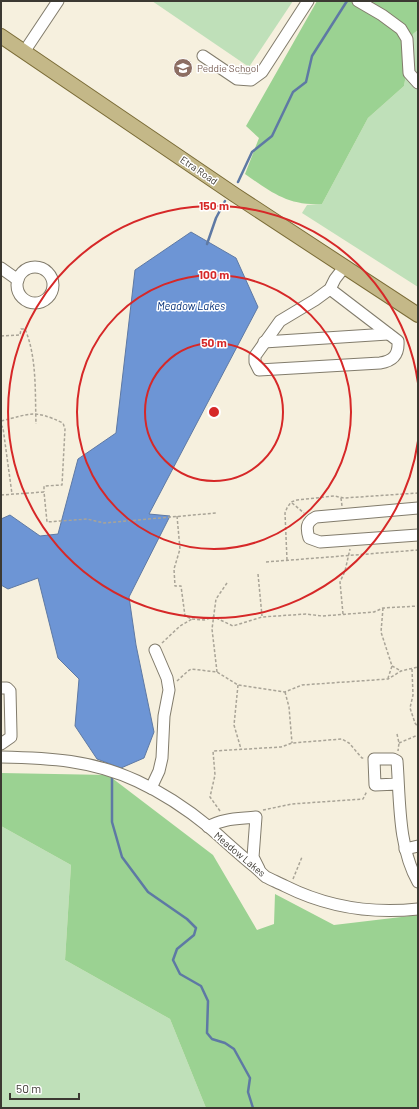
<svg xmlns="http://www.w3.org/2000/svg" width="419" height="1109" font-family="Barlow,sans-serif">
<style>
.green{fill:#bfe0b9}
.forest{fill:#9bd292}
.water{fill:#6d95d5;stroke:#5e79a4}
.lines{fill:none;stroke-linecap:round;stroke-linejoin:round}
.stream{stroke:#5e79a4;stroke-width:2.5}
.minor-casing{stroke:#827c6c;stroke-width:13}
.major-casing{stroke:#7b6c37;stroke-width:16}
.path{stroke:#a9a497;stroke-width:1.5;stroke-dasharray:3 2;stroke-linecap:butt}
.minor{stroke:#fff;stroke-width:11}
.major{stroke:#c4b888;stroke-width:14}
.ring{fill:none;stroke:#d62828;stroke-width:2}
.labels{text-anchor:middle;stroke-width:3;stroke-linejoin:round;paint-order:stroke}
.education-label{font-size:10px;fill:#785e54;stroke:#fff;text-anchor:start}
.street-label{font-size:10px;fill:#3c3932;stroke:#fff}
.water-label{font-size:11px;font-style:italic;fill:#002d77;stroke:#fff}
.centre{fill:#d62828;stroke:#fff;stroke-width:2}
.ring-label{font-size:12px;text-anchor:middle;font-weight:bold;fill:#d62828;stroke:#fff;stroke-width:3;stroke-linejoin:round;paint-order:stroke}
</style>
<rect width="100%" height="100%" fill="#f6f0de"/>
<g class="green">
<path d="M152,1H293L249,67Z"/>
<path d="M418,30V287L302,213L307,205L322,204L368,118L404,86L413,34Z"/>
<path d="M1,826L71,865L65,960L170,1019L206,1108H1Z"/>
</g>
<g class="forest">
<path d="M317,1H418V30L413,34L404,86L368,118L322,204C288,206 271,192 245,174L259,138L246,126Z"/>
<path d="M1,773L108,775L213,855L257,930L274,924L275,894L334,925L418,915V1108H206L170,1019L65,960L71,865L1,826Z"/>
</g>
<path class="water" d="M191,232L236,258L258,307L149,514L170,516L129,597L136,645L154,732L144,758L121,768L97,759L75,726L79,679L58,658L38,578L8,589L1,585V519L10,515L40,536L58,534L78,459L116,433L135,270Z"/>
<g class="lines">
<g class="stream">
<path d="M238,182L252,152L272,136L293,92L306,82L312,56L347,1"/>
<path d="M207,244L216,218L225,201"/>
<path d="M112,775V822L122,857L148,892L187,919L196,928L194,935L177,949L173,960L180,974L201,986L208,1001L207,1033L212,1039L225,1043L234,1049L250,1078L248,1092L253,1108"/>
</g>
<defs>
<g id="minor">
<path d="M358,1L382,15L401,29L407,39L409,73L418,83"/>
<path d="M24,52L58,1"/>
<path d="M203,56L237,79L251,80L262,72L308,1"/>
<circle cx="35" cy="285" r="18"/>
<path d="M1,268L18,280"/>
<path d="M330,289L398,341C399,355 393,361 380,363L259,370L255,362V356L280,321L315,300L330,289L335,279L345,266"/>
<path d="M264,342L388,334"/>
<path d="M418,508L316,517C306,522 306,528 309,538L320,542L418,535"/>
<path d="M1,688H7L10,691L11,733V737L1,744"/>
<path d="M1,757C50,758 92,760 137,781C163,793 187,809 209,827C224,840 239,854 255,867C259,870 262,874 266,877C272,880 279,883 285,886C327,907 372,914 418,909"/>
<path d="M398,784L375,785L374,759H393L397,761C400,800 398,847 418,882"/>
<path d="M151,788L159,771L162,758L164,716L169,690L167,678L155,650"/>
<path d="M208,827C223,818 240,819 256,817L253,857L259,869"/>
<path d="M405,849L418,846"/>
</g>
<path id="major" d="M1,36L235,195L418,315"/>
</defs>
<use href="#minor" class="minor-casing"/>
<use href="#major" class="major-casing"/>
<g class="path">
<path d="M1,336L20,335L21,329H25C37,357 35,393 36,424"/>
<path d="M1,421C31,414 33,409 63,423L65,429L62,485L44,486V492"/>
<path d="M1,425L3,428L12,494"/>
<path d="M1,495L44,492L47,522L87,519L104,523L216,513"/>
<path d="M341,498L342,506"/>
<path d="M292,503L304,513"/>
<path d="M177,516L180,549L174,569L175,586H181L185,616L192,619L204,620L214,617L233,626L262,617L306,614L322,616L374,612L383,608L418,606"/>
<path d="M287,560L285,513L287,508L291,502L297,500L334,496L344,498L418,493"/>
<path d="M266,562L418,550"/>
<path d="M258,574L262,616"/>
<path d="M383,608L381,632L392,666L388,678"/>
<path d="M343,614L340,582L345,571L350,549"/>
<path d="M162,643L180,626L192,619"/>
<path d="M392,666L401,671"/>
<path d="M412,669L413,695L410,708L415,723L418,727"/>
<path d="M217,672L212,629L216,599L227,583"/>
<path d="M177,681L188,671L191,669L217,672L238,685L285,692L302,685L388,679L401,671L418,667"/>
<path d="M238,685L234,725L241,749"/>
<path d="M285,692L289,707L292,743"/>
<path d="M397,734L399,743L398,751"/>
<path d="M399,743L418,735"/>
<path d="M263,810L292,804L363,799L367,791"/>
<path d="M220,811L210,797L215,775L213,751L281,747L292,743L342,739L349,743L362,758H364"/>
<path d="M293,879L302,857"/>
</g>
<use href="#minor" class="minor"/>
<use href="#major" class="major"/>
</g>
<g class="ring">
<circle cx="214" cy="412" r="69"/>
<circle cx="214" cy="412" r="137"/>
<path d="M418 441A206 206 0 1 1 418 383"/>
</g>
<defs>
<symbol id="school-disc" viewBox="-11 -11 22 22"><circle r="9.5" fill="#8d6e63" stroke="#fff"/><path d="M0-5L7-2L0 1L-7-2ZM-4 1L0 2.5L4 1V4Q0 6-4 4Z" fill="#fff"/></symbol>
</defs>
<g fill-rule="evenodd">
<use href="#school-disc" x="172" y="57" width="22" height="22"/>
</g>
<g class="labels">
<g class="education-label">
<text x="197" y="72">Peddie School</text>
</g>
<g class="street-label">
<text transform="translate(199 170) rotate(34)" y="4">Etra Road</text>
<text transform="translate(240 854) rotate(40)" y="4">Meadow Lakes</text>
</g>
<g class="water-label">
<text x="191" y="310">Meadow Lakes</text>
</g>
</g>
<circle cx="214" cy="412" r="6" class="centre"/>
<g class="ring-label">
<text x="214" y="210">150 m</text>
<text x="214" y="279">100 m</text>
<text x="214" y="347">50 m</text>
</g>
<rect width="419" height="1109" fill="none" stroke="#3c3932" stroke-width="4"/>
<path d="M10 1093v6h69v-6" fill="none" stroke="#3c3932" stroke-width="2"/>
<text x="16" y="1093" font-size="12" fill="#3c3932" stroke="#ffffff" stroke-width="3" paint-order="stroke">50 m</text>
</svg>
